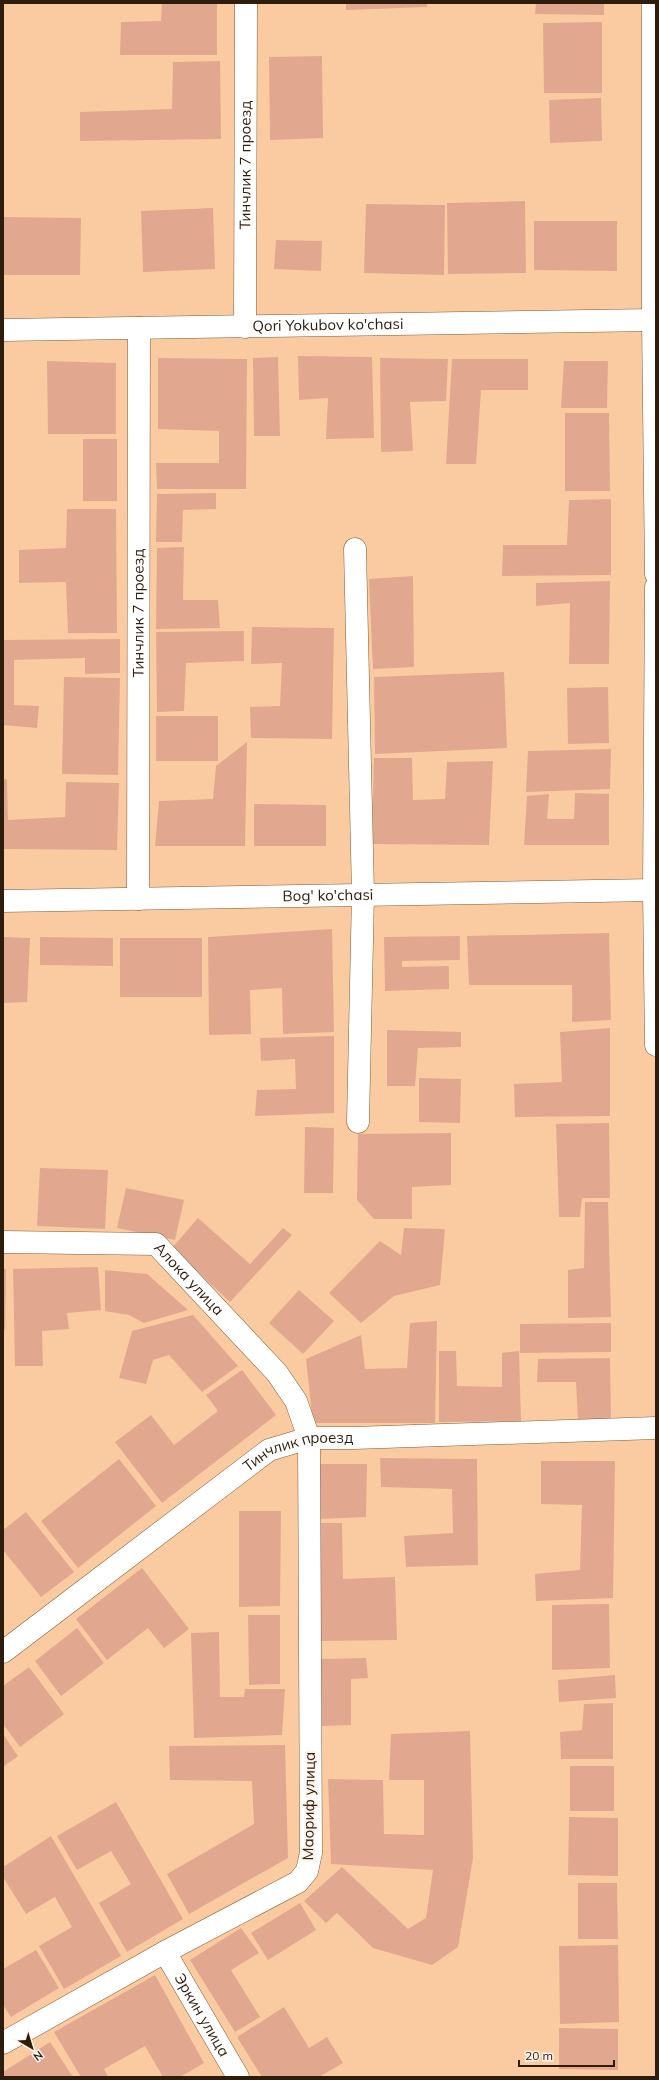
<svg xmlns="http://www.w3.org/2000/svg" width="659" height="2080" font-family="Mulish,sans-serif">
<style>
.building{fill:#e2a88f}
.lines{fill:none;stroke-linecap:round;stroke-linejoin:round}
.minor-casing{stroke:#835a32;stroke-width:23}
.tertiary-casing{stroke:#835a32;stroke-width:23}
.minor{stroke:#fff;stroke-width:22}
.tertiary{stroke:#fff;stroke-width:22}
.labels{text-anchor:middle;stroke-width:4;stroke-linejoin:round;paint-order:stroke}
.street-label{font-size:15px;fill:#2e1c0c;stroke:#fef4eb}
</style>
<rect width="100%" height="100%" fill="#facba0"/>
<g class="building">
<path d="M162,3H217V55H120L121,22L161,21Z"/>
<path d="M346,3H427V7L346,10Z"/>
<path d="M536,3H604V15L535,14Z"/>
<path d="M602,22V93H544L543,23Z"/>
<path d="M322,56L323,138L270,140L269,57Z"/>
<path d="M220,61L221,139L80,141V112L172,109L173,62Z"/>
<path d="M601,98L602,141L550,143L549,100Z"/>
<path d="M525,201L526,273L448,274L447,203Z"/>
<path d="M366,204L445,205L444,275L364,273Z"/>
<path d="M213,208L215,269L143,272L141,211Z"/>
<path d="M3,217L81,218L80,275H3Z"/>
<path d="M534,221H617V271L534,270Z"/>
<path d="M276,240L322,241L321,271L274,269Z"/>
<path d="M298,356L372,357L374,438L326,439L328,398L299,400Z"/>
<path d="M278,357L280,436H254L253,358Z"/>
<path d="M158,358L247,359L246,489H157L156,463H219V431L158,429Z"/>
<path d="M380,358L448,359L446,401L410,402L413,451L381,452Z"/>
<path d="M452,359H528V390H481L476,464H446Z"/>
<path d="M47,361L116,363V434H48Z"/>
<path d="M564,361H608L607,408H561Z"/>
<path d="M565,413H609L610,491H565Z"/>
<rect x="83" y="439" width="34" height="62"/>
<path d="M216,493V509L183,510L182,542H156L157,494Z"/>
<path d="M611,499V575L502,576L503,545H567L569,500Z"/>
<path d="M67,509H116L117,633H68L66,582L19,583V550L66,548Z"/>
<path d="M184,547L183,600H218L220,628L156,629L157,548Z"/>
<path d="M413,576L414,667L373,669L369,579Z"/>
<path d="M610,581L609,664H569L570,603L536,606V583Z"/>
<path d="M252,627L334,628L332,739L251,738L250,707L280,706L282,663L251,664Z"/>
<path d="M244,631V661L186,663L184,711L157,712L156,632Z"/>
<path d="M120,639V673L85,674V658L14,660V705L39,706L37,728L3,725V640Z"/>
<path d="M504,672L507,748L375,754L374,677Z"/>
<path d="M64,677L120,678L118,775L62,774Z"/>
<path d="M608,687L609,743L568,744L567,688Z"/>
<rect x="156" y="716" width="62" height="45"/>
<path d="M247,742L245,846H155L159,801L213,799L216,766Z"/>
<path d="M611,749L610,789L526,792L528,751Z"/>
<path d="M374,758H412L413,800L445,799L447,762L493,761L489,845L372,844Z"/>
<path d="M3,779H7L8,820L65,817L66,782L119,783L117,850L3,849Z"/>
<path d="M575,793L609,794V845H524L527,796L549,794L547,819H574Z"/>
<path d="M254,804L326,805V846H254Z"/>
<path d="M332,929L334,1032L283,1034L282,988L250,990L251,1034L209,1035L208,937Z"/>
<path d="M609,933L611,1020L572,1022V985H469L467,936Z"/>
<path d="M460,936V960L402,961V967L449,966V989L385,991L384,937Z"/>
<path d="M3,937L30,938L27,1002L3,1003Z"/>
<path d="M40,937L113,938V966L40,965Z"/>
<rect x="120" y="938" width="82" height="59"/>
<path d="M610,1028V1116L515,1117L514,1084L562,1082L560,1032Z"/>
<path d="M387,1030L461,1032V1047L418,1048L415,1086H387Z"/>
<path d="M334,1036V1113L255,1116L257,1090L296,1089L295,1059L261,1061L260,1038Z"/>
<path d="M419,1078L461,1079L460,1123L419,1122Z"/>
<path d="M609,1123L610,1198H582L580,1217H559L556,1124Z"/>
<path d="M305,1127L334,1128L333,1193H304Z"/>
<path d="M451,1133V1185L412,1187V1219H374L357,1200L358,1134Z"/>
<path d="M40,1168L108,1170L105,1229L37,1226Z"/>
<path d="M126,1188L184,1200L175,1240L117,1228Z"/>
<path d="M585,1202H608L611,1317L568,1318V1270L584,1268Z"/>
<path d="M198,1218L250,1264L283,1228L292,1235L230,1302L172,1248Z"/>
<path d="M404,1228L445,1229L440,1285L394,1296L361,1323L329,1293L380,1241L401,1255Z"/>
<path d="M98,1267L101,1310L67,1313L69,1329L42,1331L43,1366H15L13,1269Z"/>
<path d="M3,1269H6L5,1330H3Z"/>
<path d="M105,1270L147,1274L188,1310L144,1323L129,1315L105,1311Z"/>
<path d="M299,1290L334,1321L303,1354L269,1323Z"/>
<path d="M193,1315L238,1366L202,1392L169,1355L153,1360L146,1384L119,1378L132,1331Z"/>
<path d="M437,1321L435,1423H313L306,1359L361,1335L365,1369L407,1368L410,1323Z"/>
<path d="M611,1323V1352L520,1353V1324Z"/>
<path d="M439,1351H456L457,1386L502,1387V1353L519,1351L521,1421L439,1422Z"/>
<path d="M610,1358L611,1420L578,1421L576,1382H537L538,1359Z"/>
<path d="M242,1370L276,1415L162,1503L115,1442L151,1415L174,1445L218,1411L206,1395Z"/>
<path d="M380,1458L477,1459L478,1565L406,1567L404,1536L453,1533L452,1489L381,1487Z"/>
<path d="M119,1459L156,1506L78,1568L41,1521Z"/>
<path d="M541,1461H615L613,1598L536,1601L535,1574L580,1570L582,1505L541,1504Z"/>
<path d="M315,1464H367L366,1517L318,1519Z"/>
<path d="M239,1511H281L280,1606L239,1607Z"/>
<path d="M26,1512L74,1572L41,1597L3,1550V1530Z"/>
<path d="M318,1523H342L343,1579L395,1577L397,1640L320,1641Z"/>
<path d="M142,1568L189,1629L164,1648L148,1628L107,1660L76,1619Z"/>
<path d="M609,1604L610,1668L552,1670V1605Z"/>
<path d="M248,1615H280V1684L249,1685Z"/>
<path d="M77,1628L104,1663L61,1696L35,1661Z"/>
<path d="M219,1632L220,1697H244L245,1689H285L282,1735L194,1738L191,1633Z"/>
<path d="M366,1658L368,1678L351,1679V1725L322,1726L321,1659Z"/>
<path d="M29,1667L64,1714L20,1747L3,1724V1686Z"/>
<path d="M615,1675L616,1698L559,1702L558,1680Z"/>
<path d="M613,1703V1759H561L560,1732L582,1730L584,1704Z"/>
<path d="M470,1731L473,1858L458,1947L432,1965L373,1948L337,1913L326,1923L304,1901L342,1867L408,1929L426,1918L433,1870L331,1864L328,1779L383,1780L384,1834L424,1835V1780H389L391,1734Z"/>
<path d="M3,1734L18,1756L3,1767Z"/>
<path d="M285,1745L288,1858L189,1914L167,1874L254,1824L252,1781L170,1780L169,1746Z"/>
<rect x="570" y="1766" width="44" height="45"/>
<path d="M116,1802L183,1919L127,1952L99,1903L131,1884L111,1851L77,1870L57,1836Z"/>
<path d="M569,1817L618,1818V1876L568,1875Z"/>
<path d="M51,1836L121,1956L64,1989L39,1946L72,1927L55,1897L26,1914L3,1877V1867Z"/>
<path d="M578,1883H617L618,1939H578Z"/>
<path d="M300,1903L316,1930L268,1960L251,1933Z"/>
<path d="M241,1928L259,1953L231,1970L260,2017L235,2032L190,1960Z"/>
<path d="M618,1945L619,2022L560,2024L559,1946Z"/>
<path d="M36,1950L59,1988L11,2017L3,2005V1969Z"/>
<path d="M155,1975L204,2063L180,2077H163L145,2046L104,2069L108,2077H81L54,2032Z"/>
<path d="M284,2007L309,2048L327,2037L343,2063L319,2077H262L237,2037Z"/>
<path d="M559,2028L618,2029V2070L559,2069Z"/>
<path d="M50,2042L73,2077H3V2072Z"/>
</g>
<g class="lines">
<defs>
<g id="minor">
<path d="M653,3V320L656,574"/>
<path id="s1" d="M245,327L246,3"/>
<path id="s2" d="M3,330L653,320"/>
<path d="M355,549L363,894L358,1122"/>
<path d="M654,890L656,587"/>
<path id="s3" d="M138,899L139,328"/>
<path id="s4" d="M3,1242L156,1244L277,1373L296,1401L309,1438L311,1853L307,1871L298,1882L165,1952L3,2043"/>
<path id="s5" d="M3,1652L269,1450L309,1438H354L656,1428"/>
<path id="s6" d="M165,1952L238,2077"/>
</g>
<g id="tertiary">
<path id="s7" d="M3,901L654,890L656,1045"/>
</g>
</defs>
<use href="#minor" class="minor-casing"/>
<use href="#tertiary" class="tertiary-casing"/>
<use href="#minor" class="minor"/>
<use href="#tertiary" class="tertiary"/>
</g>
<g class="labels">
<g class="street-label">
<text dy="5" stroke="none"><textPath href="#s1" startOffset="162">Тинчлик 7 проезд</textPath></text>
<text dy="5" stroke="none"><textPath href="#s2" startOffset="325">Qori Yokubov ko'chasi</textPath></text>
<text dy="5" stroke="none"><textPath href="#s3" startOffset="286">Тинчлик 7 проезд</textPath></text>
<text dy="5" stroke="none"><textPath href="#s7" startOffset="325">Bog' ko'chasi</textPath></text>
<text dy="5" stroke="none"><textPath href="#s4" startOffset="201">Алока улица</textPath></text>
<text dy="5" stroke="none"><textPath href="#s5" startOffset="362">Тинчлик проезд</textPath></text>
<text transform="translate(309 1806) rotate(-89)" y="5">Маориф улица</text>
<text dy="5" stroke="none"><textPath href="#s6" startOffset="73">Эркин улица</textPath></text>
</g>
</g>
<rect width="659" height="2080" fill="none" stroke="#2e1c0c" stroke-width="8"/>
<g transform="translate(32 2048) rotate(142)" stroke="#fef4eb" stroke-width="3" paint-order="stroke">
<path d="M0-3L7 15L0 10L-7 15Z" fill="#2e1c0c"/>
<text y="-6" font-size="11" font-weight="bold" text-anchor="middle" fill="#2e1c0c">N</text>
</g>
<path d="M519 2060v6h95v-6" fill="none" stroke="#2e1c0c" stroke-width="2"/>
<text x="525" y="2060" font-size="12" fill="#2e1c0c" stroke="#fef4eb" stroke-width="3" paint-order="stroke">20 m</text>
</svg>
